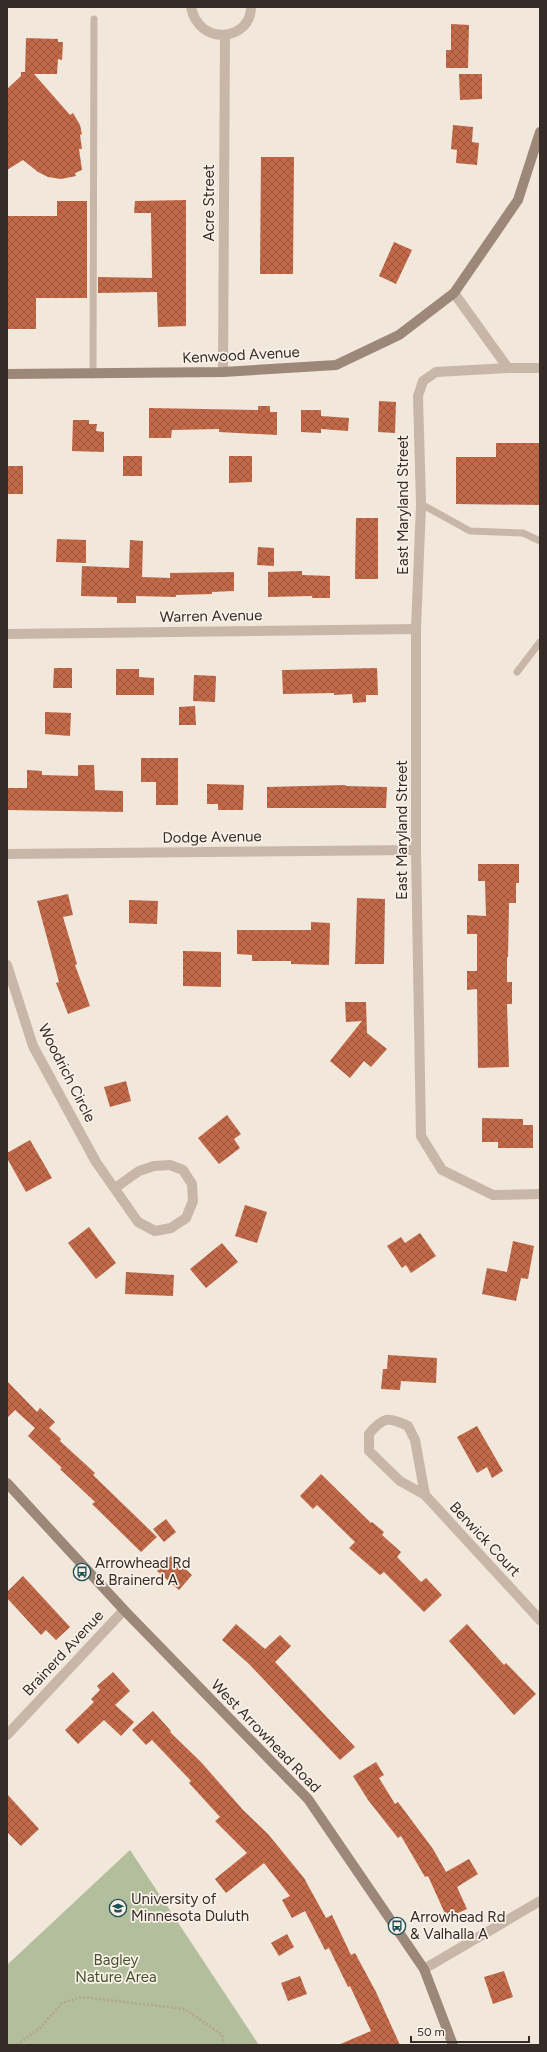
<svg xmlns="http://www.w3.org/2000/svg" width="547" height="2052" font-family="Figtree,sans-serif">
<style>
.park{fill:#b3bf9c}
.building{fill:url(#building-cross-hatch)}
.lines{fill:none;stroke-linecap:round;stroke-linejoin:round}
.path{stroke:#b4a292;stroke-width:2.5;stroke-dasharray:2 2;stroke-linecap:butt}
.lane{stroke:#c8b7a8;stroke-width:7}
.street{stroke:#c8b7a8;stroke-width:10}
.secondary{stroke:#9c8779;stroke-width:10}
.labels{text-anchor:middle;stroke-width:3.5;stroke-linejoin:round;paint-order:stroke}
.street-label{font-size:15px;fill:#352c28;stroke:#f9f1e8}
.poi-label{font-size:15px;fill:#352c28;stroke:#f9f1e8;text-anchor:start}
.park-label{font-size:15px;fill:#44532d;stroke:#f9f1e8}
</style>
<defs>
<pattern id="building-cross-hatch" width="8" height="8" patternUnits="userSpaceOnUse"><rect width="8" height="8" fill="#c16949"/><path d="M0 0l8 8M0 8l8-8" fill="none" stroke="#9e573d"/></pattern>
</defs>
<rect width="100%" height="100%" fill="#f1e7db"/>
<path class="park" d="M130,1850L259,2045H7V1965Z"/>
<g class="building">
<path d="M451,24L469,25L468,68H446V50H451Z"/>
<path d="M26,38L58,39V42H63L62,60L58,59L57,74H34L70,115L73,113L80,125L82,134L80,135L82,149H79L82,170L75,173L76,176L61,179L48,177L38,172L23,160L7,170V89L21,76V72H25Z"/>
<path d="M459,74H482V99L460,100Z"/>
<path d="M453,125L473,127L472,142L479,143L477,165L456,163L457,150L451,149Z"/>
<path d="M261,157H294L293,274H260Z"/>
<path d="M186,200V326L158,327L157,292L98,293V277L152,278L151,213H134L135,201Z"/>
<path d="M57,201H87V298H36V329H7V216H57Z"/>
<path d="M394,242L412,250L396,284L379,276Z"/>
<path d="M379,401L396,402L395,433L378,432Z"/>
<path d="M258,406H270V412H277V435L219,432V429L172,430L171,438H149V408L258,410Z"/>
<path d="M301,410H321V416L349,418L348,431L321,429V433L301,432Z"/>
<path d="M73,420H89V424H97L96,431L104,432V452L72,451Z"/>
<path d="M496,443H540V505L456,504V457H496Z"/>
<rect x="123" y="456" width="19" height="20"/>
<path d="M229,456H252V482L229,483Z"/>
<rect x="7" y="466" width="16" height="28"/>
<path d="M356,518H378V579H355Z"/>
<path d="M57,539L86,540V563L56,562Z"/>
<path d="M130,540L143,541L142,577L170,578V573L234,572V591L212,592V594L176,595V597L136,596V603H117V597L81,596L82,566L129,568Z"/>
<path d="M258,547L274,548V566L257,565Z"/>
<path d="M302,571V575L330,576V598H312V596L268,597V572Z"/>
<path d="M54,668H72V688H53Z"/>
<path d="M377,668L378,695H366V702L353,703L352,694L334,695V693L283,694L282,670Z"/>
<path d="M116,669H139V677L154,678V695H116Z"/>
<path d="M194,675L216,676L215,702L193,701Z"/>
<path d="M195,706L196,725H179V707Z"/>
<path d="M45,712L71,713L70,736L45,734Z"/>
<path d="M141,758H178V805H156V782H141Z"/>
<path d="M78,765H94L95,790L123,791V812L7,810V788H27V770L42,771V775L78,776Z"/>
<path d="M207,784L244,785L243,810H218V804H207Z"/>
<path d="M345,785L346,786L387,787L386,808H267V787Z"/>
<path d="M478,864H519V883H516V903H509L508,957H507V982H512V1004H507L509,1067L478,1068L477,989L467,990V971H477V934H467V915L486,916L485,881H478Z"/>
<path d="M68,894L73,915L63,917L77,964L75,965L90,1006L68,1014L56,983L59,982L37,901Z"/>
<path d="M357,898L385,899L384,964H355Z"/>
<path d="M129,900L158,901L157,924L129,923Z"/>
<path d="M311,922L330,923L329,965L291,964V961H252V955L237,954V930H311Z"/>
<path d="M183,951L221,952V987L183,986Z"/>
<path d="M345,1002H366L367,1033L387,1049L371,1067L364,1061L350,1078L330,1061L362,1021L346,1022Z"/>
<path d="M126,1081L131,1101L110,1107L104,1087Z"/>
<path d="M227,1115L241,1134L234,1139L240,1148L219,1164L198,1138Z"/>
<path d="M482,1118L523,1119V1125H533V1148H498V1142H482Z"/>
<path d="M30,1140L52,1178L26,1192L7,1158V1153Z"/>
<path d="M245,1205L267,1212L257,1243L235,1236Z"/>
<path d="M89,1227L116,1263L96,1279L68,1243Z"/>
<path d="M420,1233L436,1256L411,1273L406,1265L402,1268L387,1246L401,1237L405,1243Z"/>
<path d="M513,1241L534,1246L528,1279L521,1278L516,1301L482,1294L487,1268L507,1272Z"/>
<path d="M222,1243L238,1262L206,1288L190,1269Z"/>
<path d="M126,1272L174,1275L173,1296L125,1294Z"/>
<path d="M388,1355L437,1358L436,1383L401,1381L400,1390L381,1389L383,1369H387Z"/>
<path d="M7,1381L37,1412L40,1408L55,1422L49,1428L61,1439L60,1441L95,1473L93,1475L157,1537L141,1552L92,1504L95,1502L60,1469L62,1468L28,1436L35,1428L15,1410L7,1418Z"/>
<path d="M477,1426L503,1471L492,1478L487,1467L477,1473L457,1437Z"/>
<path d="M321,1474L371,1523L372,1522L384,1532L382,1535L401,1552L397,1557L421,1582L426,1578L442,1595L424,1612L384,1572L380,1575L349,1548L355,1542L317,1505L313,1509L300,1496Z"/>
<path d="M166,1519L176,1532L164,1542L153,1529Z"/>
<path d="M171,1556L192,1575L179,1590L157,1571Z"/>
<path d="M23,1576L70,1627L56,1640L46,1630L41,1635L7,1598V1592Z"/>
<path d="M236,1624L265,1649L280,1635L291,1646L275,1662L355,1747L340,1760L249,1664L222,1640Z"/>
<path d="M467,1624L504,1665L506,1663L536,1694L514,1715L449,1641Z"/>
<path d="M113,1672L130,1691L115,1705L134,1722L121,1736L104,1720L78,1744L65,1730L94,1702L91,1699L100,1690L97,1686Z"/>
<path d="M153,1711L171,1731L170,1732L201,1762L243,1810L268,1834L304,1878L326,1918L332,1915L351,1955L355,1953L376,1992L400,2045H338L371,2031L350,1986L348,1987L329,1948L325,1950L305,1911L292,1918L282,1900L290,1896L264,1863L226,1893L215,1879L247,1853L215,1821L220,1817L189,1783L191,1781L152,1740L146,1745L132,1730Z"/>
<path d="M376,1762L384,1775L379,1778L395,1804L398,1802L433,1849L446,1872L469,1859L478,1874L457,1887L467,1909L447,1918L428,1876L425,1877L401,1836L398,1838L368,1800L353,1776Z"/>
<path d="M7,1794L39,1829L21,1846L7,1832Z"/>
<path d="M287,1934L294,1947L279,1956L271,1943Z"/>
<path d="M504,1971L513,1997L493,2004L484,1977Z"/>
<path d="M300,1976L307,1994L288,2001L281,1983Z"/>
</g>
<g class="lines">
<path class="path" d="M17,2045L40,2028L62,2003L82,1997L185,2009L222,2035L224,2045"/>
<g class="lane">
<path d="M93,375L94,19"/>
<path d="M421,504L470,531L523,533L540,541"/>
<path d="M517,672L540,642"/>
</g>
<g class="street">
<path d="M191,7C199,47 251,41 251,7"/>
<path d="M454,293L508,368H540"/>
<path d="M508,368L436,372L423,381L418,396L421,504L416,629V850L421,1136L442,1170L493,1195L540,1194"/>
<path d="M223,372L225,35"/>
<path d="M7,634L416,629"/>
<path d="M7,854L416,850"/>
<path d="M7,965L33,1046L96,1162L138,1222L155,1231L171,1228L186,1218L193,1201L192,1184L183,1170L170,1165L154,1166L139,1171L115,1188"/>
<path d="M425,1495L415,1440L408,1426C388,1416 383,1417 369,1434V1451L400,1481L425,1495L540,1620"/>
<path d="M7,1735L124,1610"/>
<path d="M424,1969L540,1901"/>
</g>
<g class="secondary">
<path d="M7,374L223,372L336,365L399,335L454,293L518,200L540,132"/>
<path d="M7,1483L124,1610L308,1799L424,1969L453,2045"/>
</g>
</g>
<defs>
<symbol id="bus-ring" viewBox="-11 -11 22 22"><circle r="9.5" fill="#f9f1e8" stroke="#1f5055" stroke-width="1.5"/><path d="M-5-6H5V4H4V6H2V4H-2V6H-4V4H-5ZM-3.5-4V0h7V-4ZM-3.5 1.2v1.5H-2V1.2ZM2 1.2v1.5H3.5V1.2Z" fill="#1f5055"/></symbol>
<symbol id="university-ring" viewBox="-11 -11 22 22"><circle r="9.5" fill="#f9f1e8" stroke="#1f5055" stroke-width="1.5"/><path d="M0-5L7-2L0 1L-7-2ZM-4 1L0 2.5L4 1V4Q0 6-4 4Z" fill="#1f5055"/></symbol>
</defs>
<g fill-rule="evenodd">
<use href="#bus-ring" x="72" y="1562" width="20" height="20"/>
<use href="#university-ring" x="108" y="1898" width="20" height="20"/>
<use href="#bus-ring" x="387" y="1916" width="20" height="20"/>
</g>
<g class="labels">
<g class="street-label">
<text transform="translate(209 203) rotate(-90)" y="5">Acre Street</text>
<text transform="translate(241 355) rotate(-3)" y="5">Kenwood Avenue</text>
<text transform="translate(403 505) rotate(-90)" y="5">East Maryland Street</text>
<text transform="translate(211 616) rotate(-1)" y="5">Warren Avenue</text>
<text transform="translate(402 830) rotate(-90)" y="5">East Maryland Street</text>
<text transform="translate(212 837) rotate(-1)" y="5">Dodge Avenue</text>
<text transform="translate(67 1073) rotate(63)" y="5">Woodrich Circle</text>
<text transform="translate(485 1539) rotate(47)" y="5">Berwick Court</text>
<text transform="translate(63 1653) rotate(-47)" y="5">Brainerd Avenue</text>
<text transform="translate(266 1736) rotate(46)" y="5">West Arrowhead Road</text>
</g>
<g class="poi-label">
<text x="95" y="1568">Arrowhead Rd<tspan x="95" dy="17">&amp; Brainerd A</tspan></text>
<text x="131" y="1904">University of<tspan x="131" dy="17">Minnesota Duluth</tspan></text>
<text x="410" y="1922">Arrowhead Rd<tspan x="410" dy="17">&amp; Valhalla A</tspan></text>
</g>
<g class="park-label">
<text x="116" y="1965">Bagley<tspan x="116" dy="17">Nature Area</tspan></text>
</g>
</g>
<rect width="547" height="2052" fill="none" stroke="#352c28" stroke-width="16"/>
<path d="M411 2036v6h118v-6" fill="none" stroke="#352c28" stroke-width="2"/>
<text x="417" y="2036" font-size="12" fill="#352c28" stroke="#f9f1e8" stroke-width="3" paint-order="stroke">50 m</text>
</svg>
